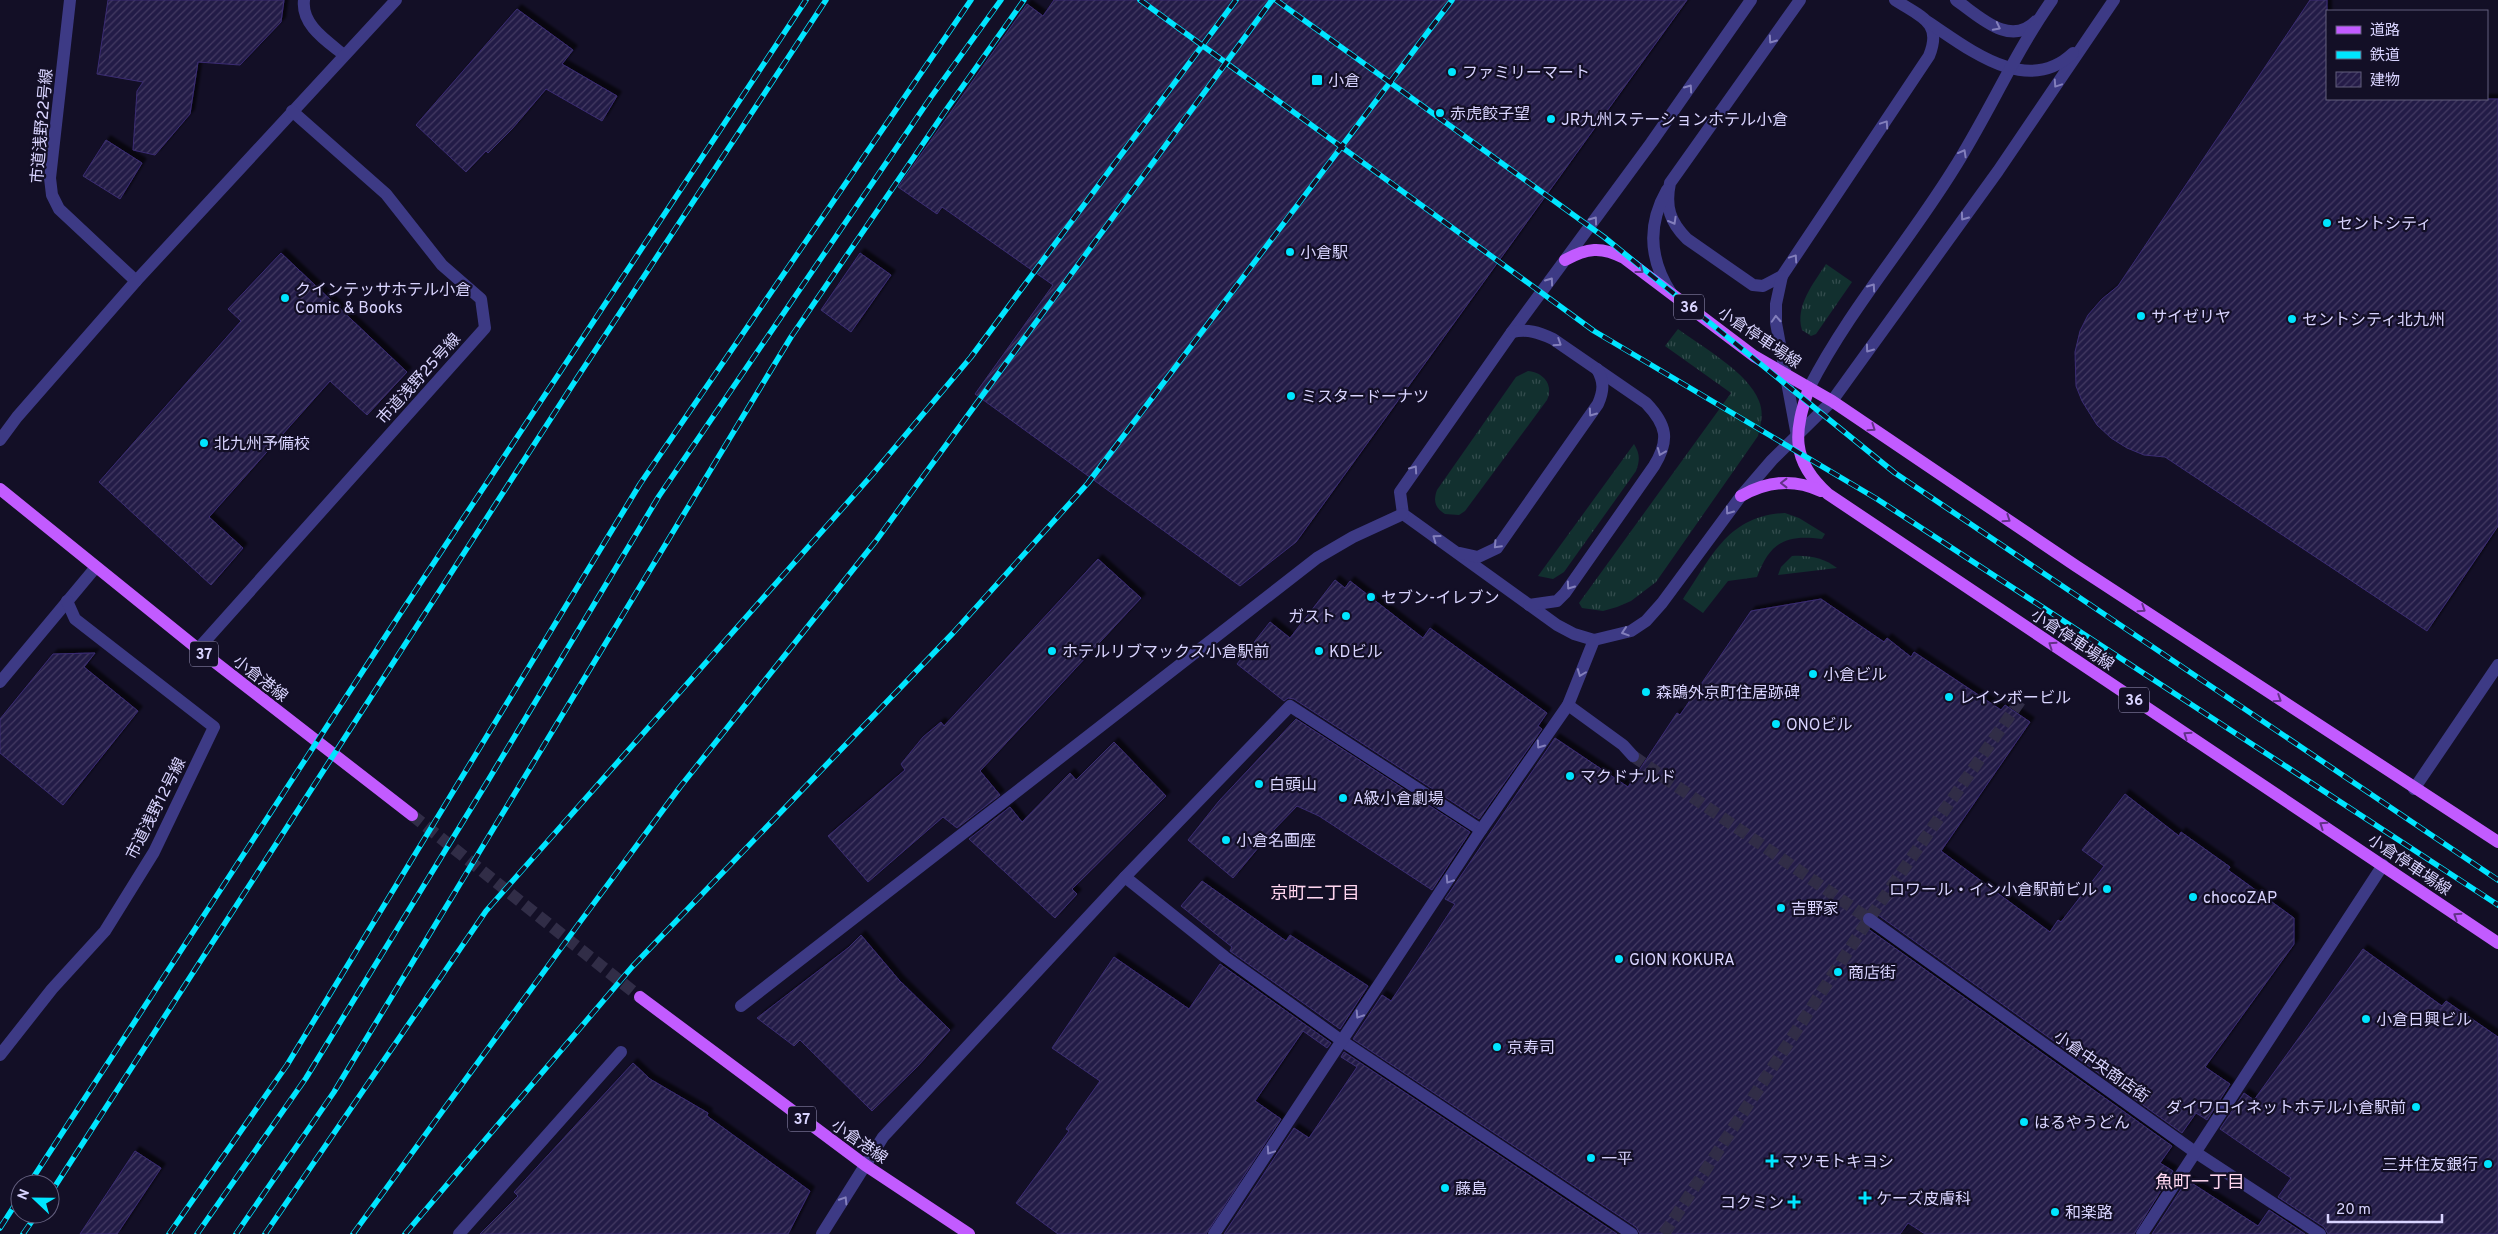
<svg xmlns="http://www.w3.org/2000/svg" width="2498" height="1234" font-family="Overpass,'Noto Sans JP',sans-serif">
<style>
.grass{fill:url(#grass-tufts)}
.building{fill:url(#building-hatch);stroke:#3b2d73;filter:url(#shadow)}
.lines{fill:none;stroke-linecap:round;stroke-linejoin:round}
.minor-tunnel{stroke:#312d47;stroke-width:12;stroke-dasharray:12 6;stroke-linecap:butt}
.major-tunnel{stroke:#312d47;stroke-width:12;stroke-dasharray:12 6;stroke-linecap:butt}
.minor{stroke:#3d3a85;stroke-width:12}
.major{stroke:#c25bff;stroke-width:12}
.rail-casing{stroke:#00e5ff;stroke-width:5.5}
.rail{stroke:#130f26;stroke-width:4;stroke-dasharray:11;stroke-linecap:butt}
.oneway{stroke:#837fbc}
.oneway2{stroke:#623188}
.poi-dot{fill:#00e5ff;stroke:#130f26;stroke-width:2}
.labels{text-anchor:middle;stroke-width:4.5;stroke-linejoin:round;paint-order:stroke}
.shield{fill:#130f26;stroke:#9e99be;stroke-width:1}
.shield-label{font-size:15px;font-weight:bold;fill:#d9d4ff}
.poi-label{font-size:16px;fill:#d9d4ff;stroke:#130f26;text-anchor:start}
.street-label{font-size:16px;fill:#d9d4ff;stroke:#130f26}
.neighbourhood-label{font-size:18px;fill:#ffd6f0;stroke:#130f26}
</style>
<defs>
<pattern id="grass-tufts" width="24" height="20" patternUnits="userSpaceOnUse" patternTransform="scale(1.25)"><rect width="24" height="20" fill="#12302f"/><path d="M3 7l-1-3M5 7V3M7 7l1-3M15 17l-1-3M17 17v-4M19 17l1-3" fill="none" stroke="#344d4e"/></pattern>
<pattern id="building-hatch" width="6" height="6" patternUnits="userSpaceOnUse" patternTransform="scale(1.25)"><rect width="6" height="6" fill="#241b47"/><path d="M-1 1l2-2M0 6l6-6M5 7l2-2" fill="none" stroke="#433b63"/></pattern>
<filter id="shadow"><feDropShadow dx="4.5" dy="-4.5" stdDeviation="1" flood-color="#0009"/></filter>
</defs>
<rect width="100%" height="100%" fill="#130f26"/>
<g class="grass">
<path d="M1826,264L1852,282L1816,334L1811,336L1802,330C1795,306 1813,284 1826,264Z"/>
<path d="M1678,329C1702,347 1748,372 1759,401C1764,413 1761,424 1758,436L1656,582L1631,601L1617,607L1603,611L1582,608L1579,603L1731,393L1665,346Z"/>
<path d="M1528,371C1543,372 1554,385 1547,400L1465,511L1459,515L1445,514C1435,508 1433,501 1437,490L1516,377Z"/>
<path d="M1634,444C1640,454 1640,460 1636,471L1564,572L1553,579L1538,576Z"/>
<path d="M1785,513L1799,518L1825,534L1822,539C1786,534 1770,542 1757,577L1728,581L1703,613L1683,599C1712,557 1727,516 1785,513Z"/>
<path d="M1792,556C1809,555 1824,558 1837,568L1778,575L1781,567Z"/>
</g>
<g class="building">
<path d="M108,0H284L281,22L240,65L198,62L190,114L155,155L133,150L137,91L143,82L97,74Z"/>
<path d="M1054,0H1687L1296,542L1240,586L975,394L1053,285L942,207L937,214L898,187L1027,4L1043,16Z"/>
<path d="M2310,0H2327V99H2498V526L2427,631L2165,457L2144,455L2127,448L2111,438L2097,425L2082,401L2076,386L2075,352L2080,331L2088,315L2102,299L2118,286Z"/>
<path d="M517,9L573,50L562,64L617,96L602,121L546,89L512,129L488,153L486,151L466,172L416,125Z"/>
<path d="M106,140L142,163L120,199L83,176Z"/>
<path d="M281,253L407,372L367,415L330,381L209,517L243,548L211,585L99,482L241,321L228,309Z"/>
<path d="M860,253L891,275L851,332L821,310Z"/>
<path d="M1098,559L1141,598L980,771L1000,795L957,828L943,817L868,882L828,836L905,770L901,764L923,737L941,722L944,726Z"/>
<path d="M1335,580L1345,588L1350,581L1423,638L1430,628L1547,713L1538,726L1542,729L1479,819L1294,699L1288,698L1284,701L1237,664L1270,622L1290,638Z"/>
<path d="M1821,599L1884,642L1887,638L1911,657L1914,652L2001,710L2005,705L2030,722L1941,851L2050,932L2058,920L2061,922L2104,866L2082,850L2125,794L2179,836L2181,832L2230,867L2228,870L2294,918V944L2205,1067L2230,1084L2207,1120L2196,1113L2182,1133L1874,912L1866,911L1862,915L1861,922L1864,926L2172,1146L2160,1163L2173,1171L2134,1234H1925L1908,1223L1900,1234H1640L1636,1227L1353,1039L1382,995L1391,1001L1421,956L1455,904L1445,899L1555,738L1628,787L1677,713L1680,715L1751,611Z"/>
<path d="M95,653L84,667L138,711L63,805L0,753V719L53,654Z"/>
<path d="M1296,719L1470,832L1432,890L1319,816L1297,806L1268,836L1233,878L1188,840L1219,801Z"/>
<path d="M1114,742L1166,796L1072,889L1077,894L1055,918L969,839L1010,807L1022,822L1070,773L1076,780Z"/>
<path d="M1202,881L1286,941L1290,935L1368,986L1340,1029L1230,951L1232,947L1181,906Z"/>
<path d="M861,935L899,980L950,1030L918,1066L872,1111L800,1040L794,1046L757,1018L848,948Z"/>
<path d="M2363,949L2442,1006L2446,1001L2498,1037V1234H2328L2324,1227L2278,1197L2291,1178L2220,1129L2244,1093L2254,1100Z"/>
<path d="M1114,957L1189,1009L1220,964L1331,1043L1327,1048L1303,1031L1255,1101L1281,1119L1206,1234H1058L1016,1203L1069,1131L1066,1129L1100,1081L1052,1048Z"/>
<path d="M1344,1052L1617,1234H1224L1294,1128L1309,1138L1357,1067L1341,1057Z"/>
<path d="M633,1063L650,1079L708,1113L707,1116L810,1191L788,1234H480L518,1196L514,1192Z"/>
<path d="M135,1151L161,1168L117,1234H80Z"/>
<path d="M2187,1180L2258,1226L2269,1210L2305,1234H2152Z"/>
</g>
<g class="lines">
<g class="minor-tunnel">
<path d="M1633,756L1869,919"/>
<path d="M1664,1234L1869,919L2020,701"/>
</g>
<path class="major-tunnel" d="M412,815L640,997"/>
<g class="minor">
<path d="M70,0L50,178L52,195L59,209L136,281"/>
<path d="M304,0C301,25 327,41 344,55"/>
<path d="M1751,0L1651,143L1512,332L1400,492L1403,514L1557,625L1574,634L1594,640L1631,631L1646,621L1662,603L1741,496L1772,460L1832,401L1998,171L2114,0"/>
<path d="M1800,0L1670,183C1665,207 1670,222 1687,239L1753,285L1763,286L1782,276L1929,56C1943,22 1921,17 1895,0"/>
<path d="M1956,0C1979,16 2010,48 2036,21"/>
<path d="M1928,22C1969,49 2027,97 2073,53"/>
<path d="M1667,190C1647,225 1649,259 1671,293"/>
<path d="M1782,276L1776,304V323L1797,436"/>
<path d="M1512,332C1528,329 1538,332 1553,339L1646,403C1667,425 1670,440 1654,466L1565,593L1557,601L1529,605"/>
<path d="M1809,388C1849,310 1907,244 1953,170C1988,115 2014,54 2052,0"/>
<path d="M0,440L17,417L136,281L396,0"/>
<path d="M1460,553L1478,557L1497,548L1598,404C1604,390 1604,382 1597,369"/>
<path d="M198,649L485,328L481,299L442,265L386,194L292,111"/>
<path d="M0,682L96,567"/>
<path d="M1568,705L1623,745L1633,756"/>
<path d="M2414,789L2498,665"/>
<path d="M1125,877L1225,957L1342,1041L1632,1234"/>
<path d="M1869,919L2195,1152L2320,1234"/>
<path d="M741,1006L1317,558L1353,537L1403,514"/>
<path d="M0,1055L52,989L105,931L154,852L214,727L75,619L67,601"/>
<path d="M459,1234L621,1052"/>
<path d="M822,1234L883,1137L1125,877L1290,706L1481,830"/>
<path d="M1214,1234L1481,830L1568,705L1594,640"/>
<path d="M2142,1234L2383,865"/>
</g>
<g class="major">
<path d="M1565,260C1587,248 1601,246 1624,258L1754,356L1832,401L2076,566L2498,842"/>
<path d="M1809,388C1794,432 1790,460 1828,494L2498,943"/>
<path d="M0,489L198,649L412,815"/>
<path d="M1741,496C1767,481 1793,478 1821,491"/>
<path d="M640,997L865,1165L969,1234"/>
</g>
<defs>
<g id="rail">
<path d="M1140,0L1594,331L1877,499L2498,905"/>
<path d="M1276,0L1604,237L1895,473L2498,880"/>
<path d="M29,1184L400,614L806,0"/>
<path d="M50,1194L579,375L826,0"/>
<path d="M0,1228L20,1197"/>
<path d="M23,1234L37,1214"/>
<path d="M169,1234L287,1065L640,484L971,0"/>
<path d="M197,1234L306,1078L489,779L659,496L931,97L1001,0"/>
<path d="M236,1234L334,1092L791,337L946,110L1024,0"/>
<path d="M265,1234L486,911L871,476L971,357L1236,0"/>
<path d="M353,1234L580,922L680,787L875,542L1272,0"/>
<path d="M405,1234L632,967L953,633L1088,483L1452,0"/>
</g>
</defs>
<use href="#rail" class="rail-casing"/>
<use href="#rail" class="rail"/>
</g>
<defs><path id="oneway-chevron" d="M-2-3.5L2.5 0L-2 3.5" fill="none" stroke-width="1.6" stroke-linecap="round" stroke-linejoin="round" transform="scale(1.25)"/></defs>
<g class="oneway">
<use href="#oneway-chevron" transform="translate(1997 27) rotate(27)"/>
<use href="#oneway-chevron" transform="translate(1772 40) rotate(125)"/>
<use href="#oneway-chevron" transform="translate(2057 84) rotate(124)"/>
<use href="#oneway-chevron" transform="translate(1689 88) rotate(-55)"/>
<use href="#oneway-chevron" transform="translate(1885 124) rotate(-56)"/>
<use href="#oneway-chevron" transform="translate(1963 153) rotate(-61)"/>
<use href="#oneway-chevron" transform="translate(1964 217) rotate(126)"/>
<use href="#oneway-chevron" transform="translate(1594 220) rotate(-54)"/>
<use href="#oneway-chevron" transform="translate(1673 221) rotate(61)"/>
<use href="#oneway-chevron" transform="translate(1794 258) rotate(-56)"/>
<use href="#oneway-chevron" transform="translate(1550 281) rotate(-54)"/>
<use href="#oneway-chevron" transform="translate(1872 287) rotate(-55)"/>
<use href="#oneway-chevron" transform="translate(1776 319) rotate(-93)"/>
<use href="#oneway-chevron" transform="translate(1558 343) rotate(33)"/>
<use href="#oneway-chevron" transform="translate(1869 349) rotate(126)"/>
<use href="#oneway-chevron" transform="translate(1592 413) rotate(125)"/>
<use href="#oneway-chevron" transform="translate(1661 452) rotate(112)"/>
<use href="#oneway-chevron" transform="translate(1414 469) rotate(-55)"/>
<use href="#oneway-chevron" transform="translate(1729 511) rotate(126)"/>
<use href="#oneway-chevron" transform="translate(1436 538) rotate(-144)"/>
<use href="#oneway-chevron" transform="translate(1497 545) rotate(133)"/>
<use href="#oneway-chevron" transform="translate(1570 586) rotate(125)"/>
<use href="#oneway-chevron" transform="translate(1625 632) rotate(162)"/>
<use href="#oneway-chevron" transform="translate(1581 673) rotate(111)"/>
<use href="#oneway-chevron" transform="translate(1540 745) rotate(125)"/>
<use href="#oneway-chevron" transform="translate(1449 880) rotate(123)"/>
<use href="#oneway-chevron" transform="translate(1359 1015) rotate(123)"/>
<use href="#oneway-chevron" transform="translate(1270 1151) rotate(124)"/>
<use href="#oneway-chevron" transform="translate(844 1200) rotate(-58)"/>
</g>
<g class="oneway2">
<use href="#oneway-chevron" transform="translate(1640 270) rotate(37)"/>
<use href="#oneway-chevron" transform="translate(1872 428) rotate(34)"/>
<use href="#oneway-chevron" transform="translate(1784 483) rotate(-180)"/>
<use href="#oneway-chevron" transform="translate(2007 519) rotate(34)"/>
<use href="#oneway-chevron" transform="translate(2142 609) rotate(33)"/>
<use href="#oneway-chevron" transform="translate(2052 645) rotate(-146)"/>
<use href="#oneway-chevron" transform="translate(2278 699) rotate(33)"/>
<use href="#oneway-chevron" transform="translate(2187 735) rotate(-146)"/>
<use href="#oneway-chevron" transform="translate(2323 825) rotate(-146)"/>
<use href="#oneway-chevron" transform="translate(2457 916) rotate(-147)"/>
</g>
<g class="poi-dot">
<circle cx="1452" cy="72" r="5"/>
<rect x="1311" y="74" width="12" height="12" rx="2.5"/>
<circle cx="1440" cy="113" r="5"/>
<circle cx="1551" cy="119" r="5"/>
<circle cx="2327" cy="223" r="5"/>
<circle cx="1290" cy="252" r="5"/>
<circle cx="285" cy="298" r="5"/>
<circle cx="2141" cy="316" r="5"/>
<circle cx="2292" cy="319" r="5"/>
<circle cx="1291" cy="396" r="5"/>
<circle cx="204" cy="443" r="5"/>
<circle cx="1371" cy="597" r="5"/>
<circle cx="1346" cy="616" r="5"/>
<circle cx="1052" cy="651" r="5"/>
<circle cx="1319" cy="651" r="5"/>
<circle cx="1813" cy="674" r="5"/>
<circle cx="1646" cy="692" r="5"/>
<circle cx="1949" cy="697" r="5"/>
<circle cx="1776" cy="724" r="5"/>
<circle cx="1570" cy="776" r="5"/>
<circle cx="1259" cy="784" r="5"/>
<circle cx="1343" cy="798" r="5"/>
<circle cx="1226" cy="840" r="5"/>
<circle cx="2107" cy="889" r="5"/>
<circle cx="2193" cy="897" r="5"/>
<circle cx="1781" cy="908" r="5"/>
<circle cx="1619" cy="959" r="5"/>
<circle cx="1838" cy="972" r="5"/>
<circle cx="2366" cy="1019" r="5"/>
<circle cx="1497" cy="1047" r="5"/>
<circle cx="2416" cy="1107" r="5"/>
<circle cx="2024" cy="1122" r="5"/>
<circle cx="1591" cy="1158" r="5"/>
<path d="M1769.5 1153.5h5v5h5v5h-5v5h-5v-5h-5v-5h5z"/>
<circle cx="2488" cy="1164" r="5"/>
<circle cx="1445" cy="1188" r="5"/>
<path d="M1862.5 1190.5h5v5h5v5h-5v5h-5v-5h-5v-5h5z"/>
<path d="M1791.5 1194.5h5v5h5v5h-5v5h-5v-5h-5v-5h5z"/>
<circle cx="2055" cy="1212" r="5"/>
</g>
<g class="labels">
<g class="shield">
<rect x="1674" y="294.5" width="30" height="25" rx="4"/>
<rect x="190" y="641.5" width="28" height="25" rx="4"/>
<rect x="2119" y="687.5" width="30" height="25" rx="4"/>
<rect x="788" y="1106.5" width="28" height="25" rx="4"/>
</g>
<g class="shield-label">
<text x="1689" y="312">36</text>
<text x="204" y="659">37</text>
<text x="2134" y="705">36</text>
<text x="802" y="1124">37</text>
</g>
<g class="poi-label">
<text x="1462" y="78">ファミリーマート</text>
<text x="1328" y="86">小倉</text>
<text x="1450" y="119">赤虎餃子望</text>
<text x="1561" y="125">JR九州ステーションホテル小倉</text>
<text x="2337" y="229">セントシティ</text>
<text x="1300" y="258">小倉駅</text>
<text x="295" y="295">クインテッサホテル小倉<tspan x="295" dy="18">Comic &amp; Books</tspan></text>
<text x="2151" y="322">サイゼリヤ</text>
<text x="2302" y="325">セントシティ北九州</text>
<text x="1301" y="402">ミスタードーナツ</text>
<text x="214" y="449">北九州予備校</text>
<text x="1381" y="603">セブン-イレブン</text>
<text x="1336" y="622" text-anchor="end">ガスト</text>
<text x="1062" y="657">ホテルリブマックス小倉駅前</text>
<text x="1329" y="657">KDビル</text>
<text x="1823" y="680">小倉ビル</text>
<text x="1656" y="698">森鴎外京町住居跡碑</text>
<text x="1959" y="703">レインボービル</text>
<text x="1786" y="730">ONOビル</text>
<text x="1580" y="782">マクドナルド</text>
<text x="1269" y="790">白頭山</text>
<text x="1353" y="804">A級小倉劇場</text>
<text x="1236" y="846">小倉名画座</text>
<text x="2097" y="895" text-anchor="end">ロワール・イン小倉駅前ビル</text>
<text x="2203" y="903">chocoZAP</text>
<text x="1791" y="914">吉野家</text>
<text x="1629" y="965">GION KOKURA</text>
<text x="1848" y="978">商店街</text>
<text x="2376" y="1025">小倉日興ビル</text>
<text x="1507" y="1053">京寿司</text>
<text x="2406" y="1113" text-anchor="end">ダイワロイネットホテル小倉駅前</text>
<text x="2034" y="1128">はるやうどん</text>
<text x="1601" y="1164">一平</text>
<text x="1782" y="1167">マツモトキヨシ</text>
<text x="2478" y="1170" text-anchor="end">三井住友銀行</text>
<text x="1455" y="1194">藤島</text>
<text x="1876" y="1204">ケーズ皮膚科</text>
<text x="1784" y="1208" text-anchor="end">コクミン</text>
<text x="2065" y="1218">和楽路</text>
</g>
<g class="street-label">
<text transform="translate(41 126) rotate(-85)" y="6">市道浅野22号線</text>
<text transform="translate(1760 337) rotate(34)" y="6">小倉停車場線</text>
<text transform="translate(418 378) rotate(-48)" y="6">市道浅野25号線</text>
<text transform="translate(2073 639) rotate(34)" y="6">小倉停車場線</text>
<text transform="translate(261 678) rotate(38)" y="6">小倉港線</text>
<text transform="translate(155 808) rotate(-63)" y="6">市道浅野12号線</text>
<text transform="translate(2410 864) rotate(34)" y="6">小倉停車場線</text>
<text transform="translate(2102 1066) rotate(35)" y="6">小倉中央商店街</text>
<text transform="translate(860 1141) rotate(35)" y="6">小倉港線</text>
</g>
<g class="neighbourhood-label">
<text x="1315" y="899">京町二丁目</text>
<text x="2200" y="1188">魚町一丁目</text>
</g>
</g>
<rect x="2326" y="10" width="162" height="90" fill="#130f26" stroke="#625e7d"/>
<rect x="2336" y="26" width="25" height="8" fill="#c25bff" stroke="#625e7d"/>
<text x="2370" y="35" font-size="15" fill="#d9d4ff">道路</text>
<rect x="2336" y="51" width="25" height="8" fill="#00e5ff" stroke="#625e7d"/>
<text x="2370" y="60" font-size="15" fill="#d9d4ff">鉄道</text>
<rect x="2336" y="72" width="25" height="15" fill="url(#building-hatch)" stroke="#625e7d"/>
<text x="2370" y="85" font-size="15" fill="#d9d4ff">建物</text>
<g transform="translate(35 1199) rotate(292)"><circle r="24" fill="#130f26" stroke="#625e7d"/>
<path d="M0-4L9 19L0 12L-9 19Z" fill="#00e5ff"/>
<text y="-8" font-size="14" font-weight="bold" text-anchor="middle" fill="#d9d4ff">N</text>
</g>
<path d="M2328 1214v8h114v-8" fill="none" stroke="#d9d4ff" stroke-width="2.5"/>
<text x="2336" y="1214" font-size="15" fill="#d9d4ff" stroke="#130f26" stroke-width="4" paint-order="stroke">20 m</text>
</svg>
